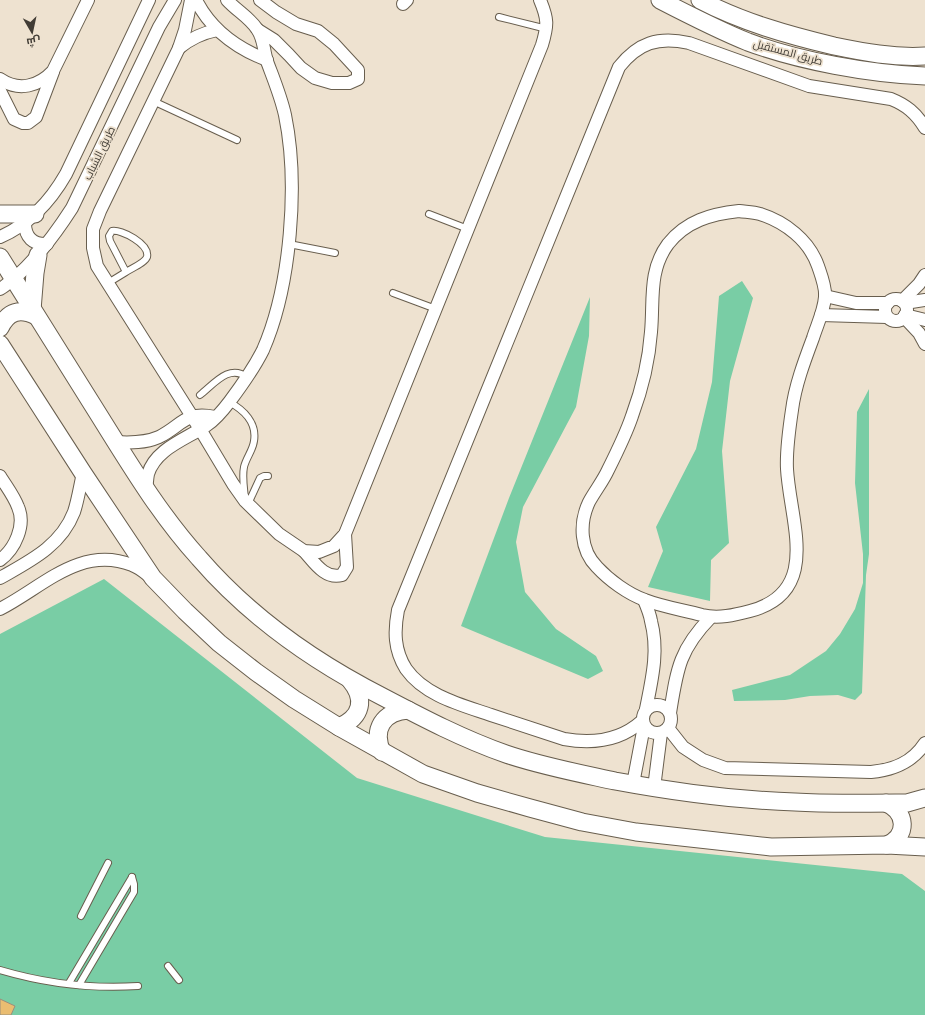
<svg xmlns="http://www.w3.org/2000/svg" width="925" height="1015" font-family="'Source Sans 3',Cairo,sans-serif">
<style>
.green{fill:#79cda5}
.building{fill:#eabd71;stroke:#998e7d}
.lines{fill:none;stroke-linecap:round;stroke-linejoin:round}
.lane-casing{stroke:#685e4e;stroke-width:8}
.street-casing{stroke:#685e4e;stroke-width:14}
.secondary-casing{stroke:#685e4e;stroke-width:19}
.lane{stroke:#fff;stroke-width:6}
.street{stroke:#fff;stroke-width:12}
.secondary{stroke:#fff;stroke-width:17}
.labels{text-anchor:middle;stroke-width:3.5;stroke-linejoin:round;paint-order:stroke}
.street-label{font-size:11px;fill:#413c35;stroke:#eee2d0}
</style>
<rect width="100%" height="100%" fill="#eee2d0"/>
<g class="green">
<path d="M742,281L753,298L730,381L722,451L729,543L711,560L710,601L648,587L663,551L656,527L696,449L712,382L719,296Z"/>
<path d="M590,297L589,336L576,407L523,507L516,542L525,592L556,629L596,656L603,671L588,679L461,626L509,498Z"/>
<path d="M869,389V554L866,575L862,693L855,700L838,695L810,696L785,700L734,701L732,690L790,675L826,651L840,634L855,609L863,583V554L855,483L857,412Z"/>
<path d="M104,579L357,778L545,837L902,874L925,891V1015H0V634Z"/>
</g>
<path class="building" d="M0,999L15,1006L11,1015H0Z"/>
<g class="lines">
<defs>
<g id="lane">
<path d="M499,17L547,29"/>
<path d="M153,101L237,140"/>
<path d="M429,214L468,229"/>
<path d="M289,244L335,253"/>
<path d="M108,283L126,272L110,241L109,236L112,231C121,229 150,244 147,257C145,263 132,268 126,272"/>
<path d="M393,293L436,309"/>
<path d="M200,395C215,383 229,364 247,377"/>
<path d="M229,402C244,410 257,423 254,441C253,450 246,458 244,467C242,477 244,488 245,498"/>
<path d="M248,504L260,478L264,476H268"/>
<path d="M81,916L108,863"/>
<path d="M168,966L179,980"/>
<path d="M0,970C44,983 92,989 138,986"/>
<path d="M69,983L132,877"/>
<path d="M79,985L134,892V884L132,877"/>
</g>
<g id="street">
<path d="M191,0L185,30L179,48L100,211L93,229V248L97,266L200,429L233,484L245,501L279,534L304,551L319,552L334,546L345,534L542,45C548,25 548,19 540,0"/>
<path d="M196,0C211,30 236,48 267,60"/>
<path d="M403,4L407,0"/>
<path d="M258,30L274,40L289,55L301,68L315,78L332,83H349L358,79V70L334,44L318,31L296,24L276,12L260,0"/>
<path d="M179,48C191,38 202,33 217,30"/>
<path d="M0,79C19,92 39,86 53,71L88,0"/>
<path d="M0,91L14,119L23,123H28L36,117L53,72"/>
<path d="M739,211C746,212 753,212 760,214C785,222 809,240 818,266C821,275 826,287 825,297C824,311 817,325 813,338C804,362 795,386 792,410C789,430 786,450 787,469C790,522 822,592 750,611C735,615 718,619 702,615C684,610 663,607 645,600C628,594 609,580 597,567C580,550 579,523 589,502C595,491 603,481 608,470C617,452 626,434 632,416C642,389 649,360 651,332C654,301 648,271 668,244C686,221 711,214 739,211Z"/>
<path d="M25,223C25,237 33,245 47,244"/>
<path d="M0,237C30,224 50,202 66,174L149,0"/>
<path d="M0,289C6,286 11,280 17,276C39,256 56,233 72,208L159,27L175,0"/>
<path d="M825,296L856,303H888"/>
<circle cx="896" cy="310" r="11"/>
<path d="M902,301L919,284L925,275"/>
<path d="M905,303L925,300"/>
<path d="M821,315L887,317"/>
<path d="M905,315L925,320"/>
<path d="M904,317L919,333L925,344"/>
<path d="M116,442C131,443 145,443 159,437C183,425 184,411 215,417"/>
<path d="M0,476C6,486 14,496 18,507C26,525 15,549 0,560"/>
<path d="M146,489C147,484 147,479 148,474C156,448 187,439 207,425C216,419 224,409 230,401C242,385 254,368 263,350C291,286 299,183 285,115C281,97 274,80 268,64C263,52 265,40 257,29C249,17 237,11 227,0"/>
<path d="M304,551C314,562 325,580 342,575L347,567L345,534"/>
<path d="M0,578C30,561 61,546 74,512C78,500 80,486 83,473"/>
<path d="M644,600C647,607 650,614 651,621C659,651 652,679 646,709"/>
<path d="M0,609C43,587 80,545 132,565C138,567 143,571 148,575"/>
<circle cx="657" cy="719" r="14"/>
<path d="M670,713C677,669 679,650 711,617"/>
<path d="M642,721C620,741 592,744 564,739C540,731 516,723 491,715C462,705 425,696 406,669C394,650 394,631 398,610L619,67C638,43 658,36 689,43L809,86L891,99C906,105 916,113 925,128"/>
<path d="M668,728L683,747L703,760L725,768L871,772C893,770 912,763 925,743"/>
<path d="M633,784L644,726"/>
<path d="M654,788L661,733"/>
</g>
<g id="secondary">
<path d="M660,0C689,15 718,30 748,42C799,61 870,74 925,76"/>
<path d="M700,0C742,22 788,35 834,46C863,52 894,58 925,56"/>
<path d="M0,214H35"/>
<path d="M0,257C34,311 68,366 102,420C132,468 161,516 199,558C250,617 314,662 383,697C423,718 463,739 506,754C541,766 578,773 615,781C674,792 735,800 795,802C828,804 862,803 896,803H907L925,798"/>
<path d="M32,310L35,273L38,255"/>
<path d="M0,328C8,311 20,308 36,316"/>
<path d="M0,344L83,473L153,578L185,611L219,643L256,672L294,699L339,727L423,774L477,793L530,808L582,822L636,832L771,847L887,845L925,847"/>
<path d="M339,727C362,717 366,699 350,680"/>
<path d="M382,752C372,729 383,712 408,710"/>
<path d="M886,803C907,812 908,836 887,845"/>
</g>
</defs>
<use href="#lane" class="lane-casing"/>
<use href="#street" class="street-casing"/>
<use href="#secondary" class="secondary-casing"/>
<use href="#lane" class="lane"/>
<use href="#street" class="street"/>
<use href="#secondary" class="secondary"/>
</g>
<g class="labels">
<g class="street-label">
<text transform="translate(788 52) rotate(15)" y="4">طريق المستقبل</text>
<text transform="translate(99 153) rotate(-64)" y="4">طريق الشباب</text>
</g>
</g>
<g transform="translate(32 32) rotate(171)" stroke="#eee2d0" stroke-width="3" paint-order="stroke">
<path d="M0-3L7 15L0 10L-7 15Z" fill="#413c35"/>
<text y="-6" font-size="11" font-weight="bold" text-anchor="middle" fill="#413c35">ش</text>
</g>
</svg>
